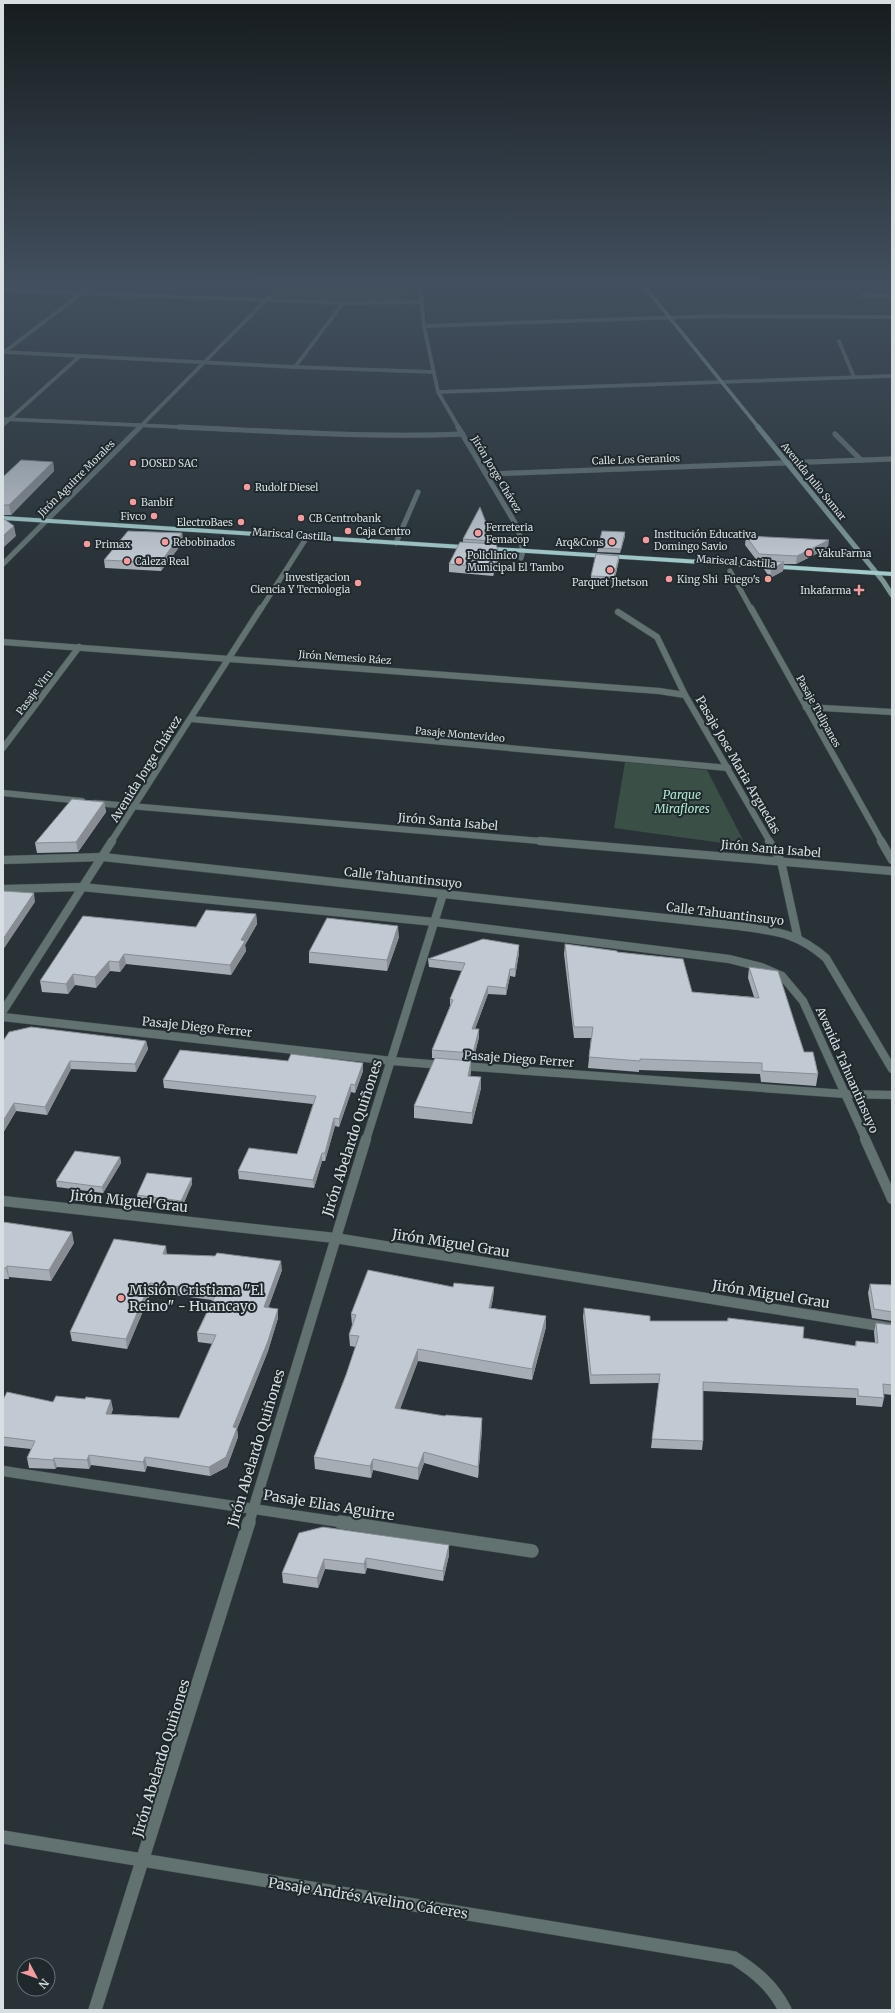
<svg xmlns="http://www.w3.org/2000/svg" width="895" height="2013" font-family="Merriweather,serif">
<style>
.green{fill:#3a4f45}
.lines{fill:none;stroke-linecap:round;stroke-linejoin:round}
.lane-far2-casing{stroke:#444e52;stroke-width:4}
.lane-far1-casing{stroke:#444e52;stroke-width:5.5}
.lane-casing{stroke:#444e52;stroke-width:7}
.street-far5-casing{stroke:#444e52;stroke-width:4}
.street-far4-casing{stroke:#444e52;stroke-width:5.5}
.street-far3-casing{stroke:#444e52;stroke-width:7}
.street-far2-casing{stroke:#444e52;stroke-width:9}
.street-far1-casing{stroke:#444e52;stroke-width:11}
.street-casing{stroke:#444e52;stroke-width:14}
.secondary-far1-casing{stroke:#444e52;stroke-width:4}
.secondary-casing{stroke:#444e52;stroke-width:5.5}
.highway-casing{stroke:#444e52;stroke-width:1}
.lane-far2{stroke:#617271;stroke-width:3.5}
.lane-far1{stroke:#617271;stroke-width:5}
.lane{stroke:#617271;stroke-width:6}
.street-far5{stroke:#617271;stroke-width:3.5}
.street-far4{stroke:#617271;stroke-width:5}
.street-far3{stroke:#617271;stroke-width:6}
.street-far2{stroke:#617271;stroke-width:8}
.street-far1{stroke:#617271;stroke-width:10}
.street{stroke:#617271;stroke-width:13}
.secondary-far1{stroke:#7b9695;stroke-width:3.5}
.secondary{stroke:#7b9695;stroke-width:5}
.highway{fill:#a1cbca;fill-rule:evenodd}
.wall{fill:#a6adb5}
.shaded-wall{fill:#878d93}
.building{fill:#c1c9d2;stroke:#878d93}
.poi-dot{fill:#f59b9d;stroke:#1f292d;stroke-width:1.5}
.labels{text-anchor:middle;stroke-width:4;stroke-linejoin:round;paint-order:stroke}
.far-street-label{font-size:10px;fill:#d8dfe2;stroke:#1f292d}
.far-poi-label{font-size:10px;fill:#d8dfe2;stroke:#1f292d;text-anchor:start}
.street-label{font-size:12px;fill:#d8dfe2;stroke:#1f292d}
.park-label{font-size:12px;font-style:italic;fill:#aeebce;stroke:#1f292d}
.near-street-label{font-size:14px;fill:#d8dfe2;stroke:#1f292d}
.near-poi-label{font-size:14px;fill:#d8dfe2;stroke:#1f292d;text-anchor:start}
</style>
<rect width="100%" height="100%" fill="#283237"/>
<g class="green">
<path d="M287,286H411L410,295L413,298L400,300H340L275,297Z"/>
<path d="M625,762L707,770L743,840L722,843L614,828Z"/>
</g>
<g class="lines">
<defs>
<path id="lane-far2" d="M3,289L8,286"/>
<path id="lane-far1" d="M396,543L418,492"/>
<g id="lane">
<path d="M618,612L657,637L685,695"/>
<path d="M3,748L79,647"/>
</g>
<g id="street-far5">
<path d="M420,286L424,326L438,392L459,428"/>
<path d="M3,290L343,303L422,302"/>
<path d="M863,295L892,296"/>
<path d="M424,326L716,316L892,317"/>
<path d="M839,341L854,377"/>
<path d="M3,352L295,367L434,372"/>
<path d="M3,353L91,286"/>
<path d="M295,367L343,303"/>
<path d="M438,392L892,376"/>
<path d="M3,419L202,428"/>
<path d="M3,425L80,356"/>
<path d="M139,428L280,286"/>
</g>
<g id="street-far4">
<path d="M179,427C274,431 368,438 463,434"/>
<path d="M458,427L518,528L523,551L521,558"/>
<path d="M835,434L861,460"/>
<path d="M487,474L892,459"/>
<path d="M3,564L140,427"/>
<path d="M730,571L751,609"/>
<path d="M261,609L307,537"/>
</g>
<g id="street-far3">
<path d="M751,608L882,842"/>
<path d="M3,642L659,691L685,695L770,842"/>
<path d="M806,707L892,712"/>
<path d="M191,719L728,768"/>
<path d="M3,793L82,801"/>
<path d="M95,803L552,842"/>
<path d="M111,842L261,608"/>
</g>
<g id="street-far2">
<path d="M540,841L892,871"/>
<path d="M769,841L781,861L798,939"/>
<path d="M881,841L892,860"/>
<path d="M3,860L103,857L739,926C777,932 796,932 826,958L892,1069"/>
<path d="M3,889L82,887L434,922L729,959L761,967L782,976L803,1001L866,1140"/>
<path d="M3,1011L112,841"/>
<path d="M3,1017L392,1061L442,1065"/>
<path d="M461,1066L845,1094L892,1095"/>
<path d="M366,1140L443,894"/>
</g>
<g id="street-far1">
<path d="M865,1139L892,1199"/>
<path d="M3,1201L335,1238L892,1328"/>
<path d="M3,1471L346,1523"/>
<path d="M249,1523L366,1139"/>
</g>
<g id="street">
<path d="M340,1522L532,1551"/>
<path d="M3,1837L734,1958C756,1972 773,1986 785,2010"/>
<path d="M95,2010L249,1522"/>
</g>
<path id="secondary-far1" d="M644,286L759,428"/>
<path id="secondary" d="M758,427L883,581L892,595"/>
<path id="highway" d="M3,516L892,572V576L3,520Z"/>
</defs>
<use href="#lane-far2" class="lane-far2-casing"/>
<use href="#lane-far1" class="lane-far1-casing"/>
<use href="#lane" class="lane-casing"/>
<use href="#street-far5" class="street-far5-casing"/>
<use href="#street-far4" class="street-far4-casing"/>
<use href="#street-far3" class="street-far3-casing"/>
<use href="#street-far2" class="street-far2-casing"/>
<use href="#street-far1" class="street-far1-casing"/>
<use href="#street" class="street-casing"/>
<use href="#secondary-far1" class="secondary-far1-casing"/>
<use href="#secondary" class="secondary-casing"/>
<use href="#highway" class="highway-casing"/>
<use href="#lane-far2" class="lane-far2"/>
<use href="#lane-far1" class="lane-far1"/>
<use href="#lane" class="lane"/>
<use href="#street-far5" class="street-far5"/>
<use href="#street-far4" class="street-far4"/>
<use href="#street-far3" class="street-far3"/>
<use href="#street-far2" class="street-far2"/>
<use href="#street-far1" class="street-far1"/>
<use href="#street" class="street"/>
<use href="#secondary-far1" class="secondary-far1"/>
<use href="#secondary" class="secondary"/>
<use href="#highway" class="highway"/>
</g>
<g class="wall">
<path d="M53,462L54,471L11,515H3V477Z"/>
<path d="M625,532V536L620,553L597,552L598,548Z"/>
<path d="M182,533L183,542L161,571L105,568L104,560Z"/>
<path d="M746,536L828,548L796,564H784L783,571L770,578L764,569V562H758L745,545Z"/>
<path d="M463,539L493,541V544L499,553V561L493,576L449,572V564L463,542Z"/>
<path d="M619,556V560L614,582L591,580V576Z"/>
<path d="M104,802L106,812L78,852L37,853L35,843Z"/>
<path d="M256,914L257,924L245,945L246,951L231,975L126,964L120,972L110,971L96,988L75,985L68,994L42,992L40,981L196,927Z"/>
<path d="M399,937L387,971L309,963V952Z"/>
<path d="M565,944L617,952L692,992L754,997L748,978L749,967L818,1074L816,1086L761,1082L760,1074L639,1070V1072L588,1068L591,1038H574L564,954Z"/>
<path d="M519,945V953L515,977L510,976L506,995L488,994L475,1029H479V1037L473,1061H471V1072L470,1076L481,1088L472,1124L414,1118V1106L435,1058H432V1050L450,1006V999L462,971L429,967L428,959Z"/>
<path d="M3,1041H146L148,1049L136,1072L71,1069L47,1115L16,1111L3,1133Z"/>
<path d="M288,1061L363,1063V1071L355,1093L351,1092L339,1127L335,1126L325,1161H322L314,1188L239,1179L238,1171L297,1154L313,1104L164,1088L163,1080Z"/>
<path d="M120,1157L121,1163L103,1193L57,1187L56,1181Z"/>
<path d="M192,1178V1184L182,1207L138,1201L137,1195Z"/>
<path d="M3,1222L74,1243L51,1281L9,1277V1279H3Z"/>
<path d="M167,1254L282,1270L268,1308L278,1309V1318L268,1351L237,1429L238,1437L227,1467L210,1476L147,1466L145,1472L91,1465L89,1469L57,1467L55,1469L29,1468L27,1458L31,1449L3,1446V1400L53,1402L113,1409L111,1414L179,1418L213,1344L198,1342L197,1333L212,1300L151,1292L127,1349L72,1341L70,1332Z"/>
<path d="M870,1284L892,1285V1321L872,1318L868,1293Z"/>
<path d="M453,1287H494L493,1298L491,1308L546,1316V1327L532,1380L418,1361L400,1409L482,1429L478,1478L424,1463L418,1480L373,1470L371,1478L315,1469L314,1457L346,1375L356,1347L350,1346L349,1335L352,1325L351,1314Z"/>
<path d="M584,1308L650,1321H727L728,1318L803,1338L855,1346L856,1341L875,1343L874,1332L876,1323L892,1325V1395L884,1394V1398L882,1407L856,1405V1398L703,1391V1441L702,1450L651,1448L659,1383L590,1384L583,1317Z"/>
<path d="M299,1533L449,1555L443,1581L367,1568L365,1574L325,1569L318,1588L283,1583L282,1573Z"/>
</g>
<g class="shaded-wall">
<path d="M53,462L54,471L11,515L9,505Z"/>
<path d="M14,526L16,536L3,548V536Z"/>
<path d="M625,532V536L620,553L621,549Z"/>
<path d="M182,533L183,542L161,571L160,563Z"/>
<path d="M829,540L828,548L796,564L797,556Z"/>
<path d="M499,553V561L493,576V567Z"/>
<path d="M619,556V560L614,582V577Z"/>
<path d="M784,562L783,571L770,578L771,569Z"/>
<path d="M104,802L106,812L78,852L76,842Z"/>
<path d="M34,893L35,902L3,950V939Z"/>
<path d="M256,914L257,924L245,945L246,951L231,975L230,965L241,940Z"/>
<path d="M398,926L399,937L387,971V960Z"/>
<path d="M519,945V953L515,977V969Z"/>
<path d="M124,954L126,964L120,972L119,962Z"/>
<path d="M109,961L110,971L96,988L95,977Z"/>
<path d="M510,969V976L506,995V988Z"/>
<path d="M73,974L75,985L68,994L66,984Z"/>
<path d="M488,986V994L472,1037V1029Z"/>
<path d="M479,1029V1037L473,1061V1053Z"/>
<path d="M146,1041L148,1049L136,1072L135,1064Z"/>
<path d="M70,1061L71,1069L47,1115L45,1107Z"/>
<path d="M471,1061V1072L468,1087V1076Z"/>
<path d="M363,1063V1071L355,1093V1085Z"/>
<path d="M481,1077V1088L472,1124V1113Z"/>
<path d="M351,1084V1092L339,1127V1119Z"/>
<path d="M14,1103L16,1111L3,1133V1121Z"/>
<path d="M334,1118L335,1126L325,1161V1153Z"/>
<path d="M322,1153V1161L314,1188L313,1180Z"/>
<path d="M120,1157L121,1163L103,1193L102,1187Z"/>
<path d="M192,1178V1184L182,1207L181,1201Z"/>
<path d="M72,1232L74,1243L51,1281L49,1270Z"/>
<path d="M166,1246L167,1255L163,1254Z"/>
<path d="M281,1261L282,1270L265,1317L264,1307Z"/>
<path d="M7,1266L9,1277V1279L6,1268Z"/>
<path d="M150,1283L151,1292L127,1349L126,1339Z"/>
<path d="M494,1287L493,1298L488,1319L489,1308Z"/>
<path d="M278,1309V1318L268,1351L237,1429L238,1437L227,1467L210,1476L209,1467L233,1427Z"/>
<path d="M546,1316V1327L532,1380V1369Z"/>
<path d="M418,1349V1361L396,1420L395,1408Z"/>
<path d="M111,1400L113,1409L108,1423L106,1414Z"/>
<path d="M482,1418V1429L478,1478V1467Z"/>
<path d="M424,1452V1463L418,1480V1468Z"/>
<path d="M89,1455L91,1465L89,1469L87,1460Z"/>
<path d="M145,1457L147,1466L145,1472L143,1462Z"/>
<path d="M54,1458L57,1467L55,1469L53,1460Z"/>
<path d="M373,1459V1470L371,1478L370,1466Z"/>
<path d="M449,1545V1555L443,1581V1571Z"/>
<path d="M366,1558L367,1568L365,1574L364,1564Z"/>
<path d="M324,1559L325,1569L318,1588L317,1578Z"/>
</g>
<g class="building">
<path d="M21,460L53,462L9,505H3V477Z"/>
<path d="M480,507L493,541L463,539Z"/>
<path d="M3,518L14,526L3,536Z"/>
<path d="M128,531L182,533L160,563L104,560Z"/>
<path d="M602,531L625,532L621,549L598,548Z"/>
<path d="M746,536L829,540L797,556L759,554Z"/>
<path d="M460,542L496,544L499,553L493,567L449,564Z"/>
<path d="M596,554L619,556L614,577L591,576Z"/>
<path d="M765,561L784,562L771,569Z"/>
<path d="M72,799L104,802L76,842L35,843Z"/>
<path d="M3,891L34,893L3,939Z"/>
<path d="M206,910L256,914L241,940L245,941L230,965L124,954L119,962L109,961L95,977L73,974L66,984L40,981L83,916L196,927Z"/>
<path d="M327,918L398,926L387,960L309,952Z"/>
<path d="M483,939L519,945L515,969H510L506,988L488,986L472,1029H479L473,1053L432,1050L453,1000L450,999L465,963L428,959Z"/>
<path d="M565,944L617,951V952L683,959L692,992L759,998L749,967L778,971L804,1052H813L818,1074L762,1071V1063L640,1059V1061L589,1057L593,1027H574Z"/>
<path d="M31,1027L146,1041L135,1064L70,1061L45,1107L14,1103L3,1121V1041L9,1032Z"/>
<path d="M180,1050L288,1061L291,1054L363,1063L355,1085L351,1084L339,1119L334,1118L325,1153H322L313,1180L238,1171L249,1148L297,1154L316,1096L163,1080Z"/>
<path d="M435,1058L471,1061L468,1076L481,1077L472,1113L414,1106Z"/>
<path d="M75,1151L120,1157L102,1187L56,1181Z"/>
<path d="M147,1173L192,1178L181,1201L137,1195Z"/>
<path d="M3,1222L72,1232L49,1270L7,1266L6,1268H3Z"/>
<path d="M114,1239L166,1246L163,1254L215,1256L217,1253L281,1261L264,1307L278,1309L268,1341L233,1427L237,1428L226,1457L209,1467L145,1457L143,1462L89,1455L87,1460L54,1458L53,1460L27,1458L35,1441L3,1437V1400L7,1392L53,1402L56,1396L85,1399L86,1397L111,1400L106,1414L179,1418L216,1335L197,1333L217,1292L150,1283L126,1339L70,1332Z"/>
<path d="M368,1270L453,1287L454,1283L494,1287L489,1308L546,1316L532,1369L418,1349L395,1408L445,1416L446,1415L482,1418L478,1467L424,1452L418,1468L373,1459L370,1466L314,1457L346,1375L359,1336L349,1335L356,1315L351,1314Z"/>
<path d="M870,1284L892,1285V1312L874,1309Z"/>
<path d="M584,1308L650,1316V1321H728V1318L804,1327L803,1338L856,1346V1341L878,1343L876,1323L892,1325V1385L883,1384L884,1398L858,1396V1389L703,1382V1441L652,1439L660,1374L591,1375Z"/>
<path d="M323,1527L449,1545L443,1571L366,1558L364,1564L324,1559L317,1578L282,1573L299,1533Z"/>
</g>
<linearGradient id="sky" x2="0" y2="1"><stop stop-color="#161c1e"/><stop offset="0.5" stop-color="#424f5e"/><stop offset="1" stop-color="#424f5e" stop-opacity="0"/></linearGradient>
<rect width="895" height="568" fill="url(#sky)"/>
<g class="poi-dot">
<circle cx="133" cy="463" r="4"/>
<circle cx="247" cy="487" r="4"/>
<circle cx="133" cy="502" r="4"/>
<circle cx="154" cy="516" r="4"/>
<circle cx="301" cy="518" r="4"/>
<circle cx="241" cy="522" r="4"/>
<circle cx="348" cy="531" r="4"/>
<circle cx="478" cy="533" r="4"/>
<circle cx="646" cy="540" r="4"/>
<circle cx="165" cy="542" r="4"/>
<circle cx="612" cy="542" r="4"/>
<circle cx="87" cy="544" r="4"/>
<circle cx="809" cy="553" r="4"/>
<circle cx="127" cy="561" r="4"/>
<circle cx="459" cy="561" r="4"/>
<circle cx="610" cy="570" r="4"/>
<circle cx="669" cy="579" r="4"/>
<circle cx="768" cy="579" r="4"/>
<circle cx="358" cy="583" r="4"/>
<path d="M857 584h4v4h4v4h-4v4h-4v-4h-4v-4h4z"/>
<circle cx="121" cy="1298" r="4"/>
</g>
<g class="labels">
<g class="far-street-label">
<text transform="translate(636 459) rotate(-2)" y="4">Calle Los Geranios</text>
<text transform="translate(497 474) rotate(59)" y="4">Jirón Jorge Chávez</text>
<text transform="translate(76 478) rotate(-45)" y="4">Jirón Aguirre Morales</text>
<text transform="translate(814 481) rotate(51)" y="4">Avenida Julio Sumar</text>
<text transform="translate(292 534) rotate(4)" y="4">Mariscal Castilla</text>
<text transform="translate(736 561) rotate(4)" y="4">Mariscal Castilla</text>
<text transform="translate(345 657) rotate(4)" y="4">Jirón Nemesio Ráez</text>
<text transform="translate(34 692) rotate(-53)" y="4">Pasaje Viru</text>
<text transform="translate(819 711) rotate(61)" y="4">Pasaje Tulipanes</text>
<text transform="translate(460 734) rotate(5)" y="4">Pasaje Montevideo</text>
</g>
<g class="far-poi-label">
<text x="141" y="467">DOSED SAC</text>
<text x="255" y="491">Rudolf Diesel</text>
<text x="141" y="506">Banbif</text>
<text x="146" y="520" text-anchor="end">Fivco</text>
<text x="309" y="522">CB Centrobank</text>
<text x="233" y="526" text-anchor="end">ElectroBaes</text>
<text x="486" y="531">Ferreteria<tspan x="486" dy="12">Femacop</tspan></text>
<text x="356" y="535">Caja Centro</text>
<text x="654" y="538">Institución Educativa<tspan x="654" dy="12">Domingo Savio</tspan></text>
<text x="173" y="546">Rebobinados</text>
<text x="604" y="546" text-anchor="end">Arq&amp;Cons</text>
<text x="95" y="548">Primax</text>
<text x="817" y="557">YakuFarma</text>
<text x="467" y="559">Policlinico<tspan x="467" dy="12">Municipal El Tambo</tspan></text>
<text x="135" y="565">Caleza Real</text>
<text x="350" y="581" text-anchor="end">Investigacion<tspan x="350" dy="12">Ciencia Y Tecnologia</tspan></text>
<text x="677" y="583">King Shi</text>
<text x="760" y="583" text-anchor="end">Fuego's</text>
<text x="610" y="586" text-anchor="middle">Parquet Jhetson</text>
<text x="851" y="594" text-anchor="end">Inkafarma</text>
</g>
<g class="street-label">
<text transform="translate(738 765) rotate(60)" y="4">Pasaje Jose Maria Arguedas</text>
<text transform="translate(146 769) rotate(-58)" y="4">Avenida Jorge Chávez</text>
<text transform="translate(448 822) rotate(5)" y="4">Jirón Santa Isabel</text>
<text transform="translate(771 849) rotate(5)" y="4">Jirón Santa Isabel</text>
<text transform="translate(403 878) rotate(6)" y="4">Calle Tahuantinsuyo</text>
<text transform="translate(725 914) rotate(7)" y="4">Calle Tahuantinsuyo</text>
<text transform="translate(197 1027) rotate(6)" y="4">Pasaje Diego Ferrer</text>
<text transform="translate(519 1059) rotate(4)" y="4">Pasaje Diego Ferrer</text>
<text transform="translate(847 1070) rotate(66)" y="4">Avenida Tahuantinsuyo</text>
</g>
<g class="park-label">
<text x="682" y="799">Parque<tspan x="682" dy="14">Miraflores</tspan></text>
</g>
<g class="near-street-label">
<text transform="translate(352 1138) rotate(-72)" y="5">Jirón Abelardo Quiñones</text>
<text transform="translate(129 1201) rotate(6)" y="5">Jirón Miguel Grau</text>
<text transform="translate(451 1243) rotate(9)" y="5">Jirón Miguel Grau</text>
<text transform="translate(771 1294) rotate(9)" y="5">Jirón Miguel Grau</text>
<text transform="translate(256 1448) rotate(-73)" y="5">Jirón Abelardo Quiñones</text>
<text transform="translate(329 1505) rotate(9)" y="5">Pasaje Elias Aguirre</text>
<text transform="translate(161 1758) rotate(-73)" y="5">Jirón Abelardo Quiñones</text>
<text transform="translate(368 1898) rotate(9)" y="5">Pasaje Andrés Avelino Cáceres</text>
</g>
<g class="near-poi-label">
<text x="129" y="1295">Misión Cristiana "El<tspan x="129" dy="16">Reino" - Huancayo</tspan></text>
</g>
</g>
<rect width="895" height="2013" fill="none" stroke="#d8dfe2" stroke-width="8"/>
<g transform="translate(36 1977) rotate(131)"><circle r="19" fill="#1f292d" stroke="#697275"/>
<path d="M0-3L7 15L0 10L-7 15Z" fill="#f59b9d"/>
<text y="-6" font-size="11" font-weight="bold" text-anchor="middle" fill="#d8dfe2">N</text>
</g>
</svg>
